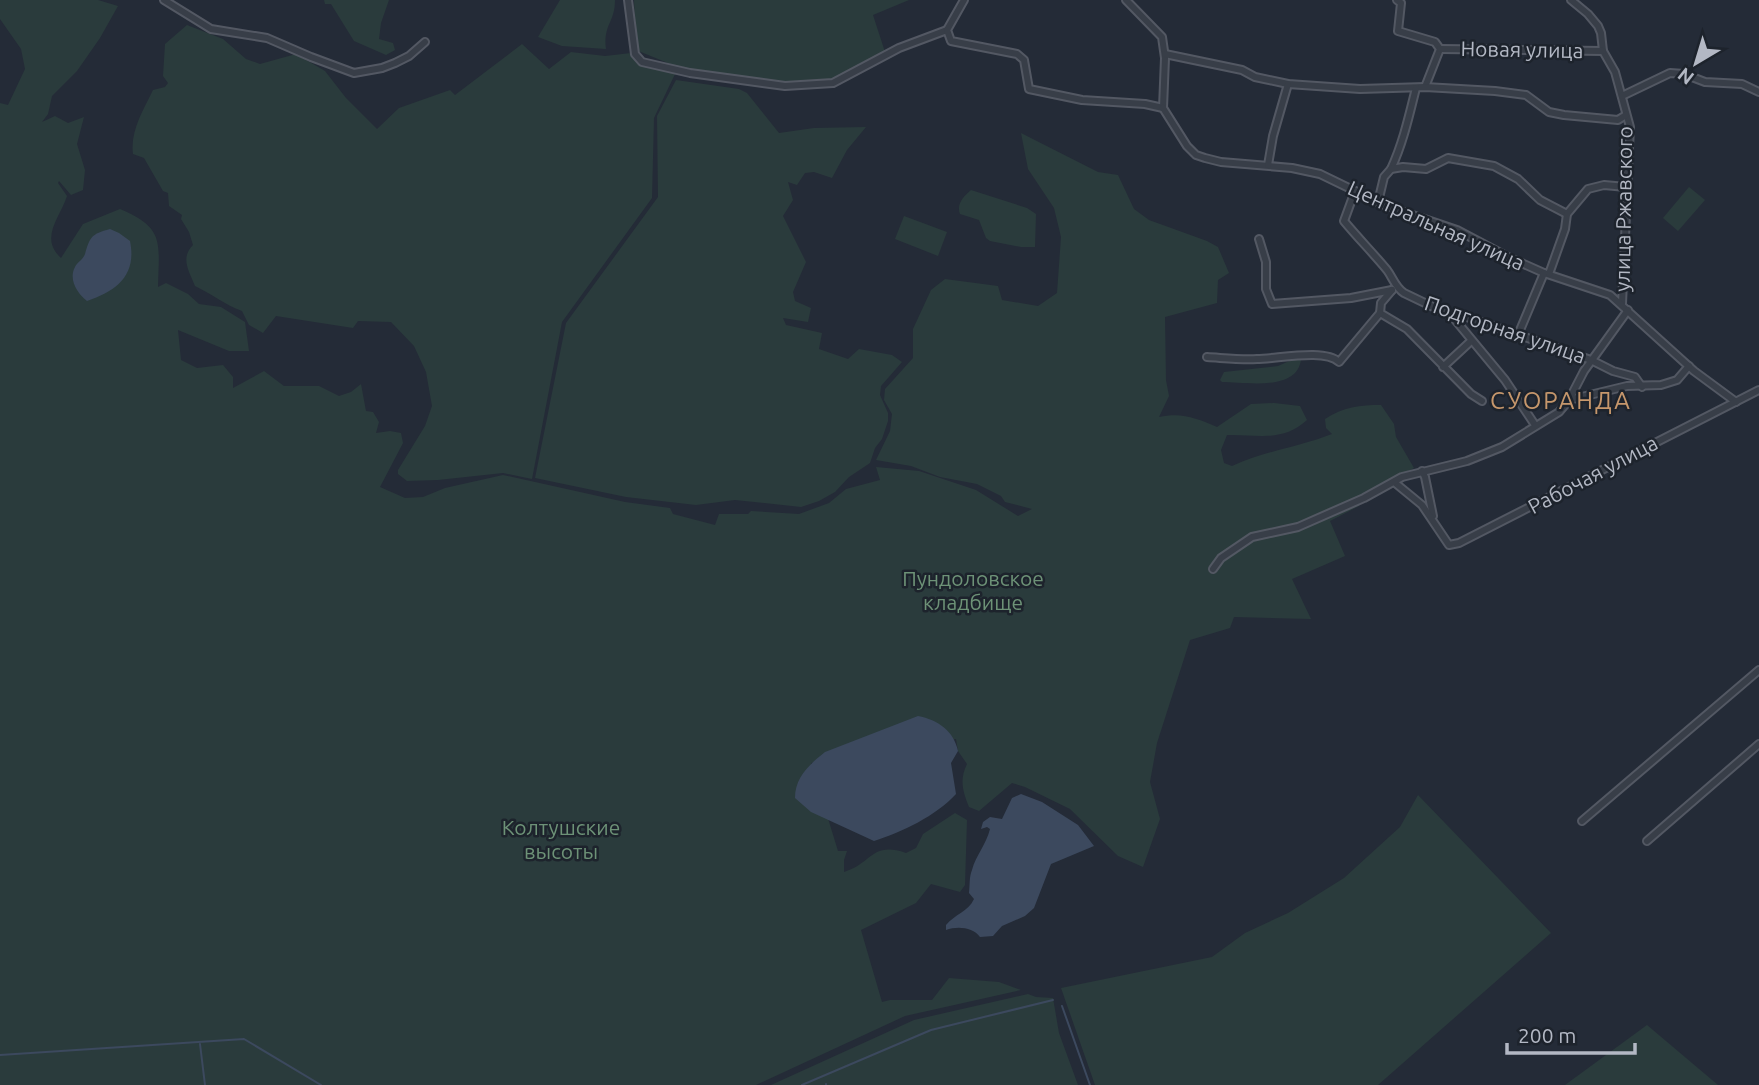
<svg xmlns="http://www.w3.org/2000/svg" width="1759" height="1085" font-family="Ubuntu,sans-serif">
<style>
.green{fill:#2a3b3c}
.water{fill:#3c495e}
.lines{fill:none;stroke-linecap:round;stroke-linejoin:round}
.stream{stroke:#3c495e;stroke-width:2}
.minor-casing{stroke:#535863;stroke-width:10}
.minor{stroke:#383e48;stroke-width:6}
.labels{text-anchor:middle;stroke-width:5;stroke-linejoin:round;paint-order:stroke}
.street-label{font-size:21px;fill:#b3b8c4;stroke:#1d232c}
.park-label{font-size:21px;fill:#6d9277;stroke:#1d232c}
.quarter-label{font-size:24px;letter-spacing:2px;fill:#c6976c;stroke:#1d232c}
</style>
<rect width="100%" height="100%" fill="#242b37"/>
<g class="green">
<path d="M0,0H98L118,6L100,38L77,71L52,96L48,114L42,122L55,116L68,123L84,117L77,144L85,170L83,190L71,195L59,181L58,183L67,196C60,218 39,238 61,258L83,224L120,209C165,228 159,242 158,287L166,283L188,294L199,304L221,307L245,322L249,351H229L178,330L181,360L197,368L223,365L233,377V388L264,371L284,386H319L339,396L351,392L361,384L366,411L373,412L379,422L376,433L390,431L401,433L403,443L380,487L405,498L423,497L445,488L503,475L625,502L670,508L673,514L715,525L719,514H748L751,511L799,514L829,503L846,489L880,480L876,467L919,471L976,490L1018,516L1032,509L1005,502L1001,496L977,484L940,477L911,466L876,460L890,431L892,414L884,400L885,389L913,358V329L931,290L945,279L998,286L1002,300L1038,306L1057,293L1061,237L1054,208L1028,169L1021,133L1098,172L1118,175L1134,209L1149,220L1207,241L1218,247L1229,273L1218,280L1217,303L1165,317L1166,380L1169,396L1159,417C1182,412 1196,418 1217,427L1251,404L1274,403L1300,406L1307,420C1282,443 1256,434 1227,435L1221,450L1224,463L1232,466C1264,451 1299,447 1332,434L1326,428L1325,419C1343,407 1360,405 1381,405L1394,424L1396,437L1414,468L1366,495L1359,506L1330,521L1345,556L1292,579L1311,619L1234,617L1230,628L1190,640L1157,743L1150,782L1160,819L1143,867L1118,856L1070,809L1025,787L1012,783L979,811L969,807C963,792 959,780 967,764L958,751L956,739L811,763L838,851H847L844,860V872C872,864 871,841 906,853L916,848L923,834L955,813L967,820L965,885L960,892L931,884L916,903L861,930L882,1002L890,1000H932L949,978L999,982L1021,990L905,1016L756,1085H0V103L8,105L25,69L21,49L0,19Z"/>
<path d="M324,0H389L381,23L379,39L393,43L395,50L386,55L354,41L331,4H325Z"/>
<path d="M560,0H615C615,23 603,24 606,49L562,46L538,37Z"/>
<path d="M634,0H909L873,15L885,52L834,81L785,84L680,68L636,50Z"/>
<path d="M187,25L223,39L246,59L260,64L296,54L325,71L346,98L377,129L399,108L450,90L455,95L522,44L549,69L571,52L605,56L631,53L645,63L676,72L654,118L652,198L562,322L532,479L503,473L438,480L407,481L398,474V470L425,426L432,406L426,372L414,346L391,322L358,321L353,328L276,316L263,333L249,325L242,311C225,305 212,294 195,286C189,271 180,258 193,245L189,232L181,219L182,215L169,206L168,193L163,191L144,158L133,154C130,131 143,111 153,90L165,87L168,83L163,76L165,44Z"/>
<path d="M676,80L739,89L747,93L779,133L814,128L866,127L847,150L832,178L814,172L805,173L797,185L788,182L793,200L783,216L806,262L793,292L795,301L811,308L808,322L783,318L786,325L822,333L819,349L848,359L859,349L892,355L902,362L881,386L880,395L888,413V421L882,439L875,448L870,463L849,477L835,492L819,501L801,507L735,500L696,505L626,497L535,478L566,323L658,197L657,116Z"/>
<path d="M1689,187L1705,200L1678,231L1663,218Z"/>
<path d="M971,190L1027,208L1036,214L1035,247H1021L990,241L986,238L979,220L960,214C956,204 964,196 971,190Z"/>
<path d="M904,216L947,232L938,256L895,239Z"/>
<path d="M1294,359H1301C1298,392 1245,382 1222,382L1220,380L1224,372L1278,366Z"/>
<path d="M1418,795L1551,933L1378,1085H1095L1061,988L1212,957L1245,933L1288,913L1344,878L1400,827Z"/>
<path d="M1028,994L1036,997L1053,998L1059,1033L1078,1085H771L914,1020Z"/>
<path d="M1647,1025L1718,1085H1565Z"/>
</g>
<g class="water">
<path d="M110,229L119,233L130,241C137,275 117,291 87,301C78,294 68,280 75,267C77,262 83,260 85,254C90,237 91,234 110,229Z"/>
<path d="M918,716C938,720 954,731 958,751L951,763L956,794C936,816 902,832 874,841L811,812L795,798C795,777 810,764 825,752Z"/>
<path d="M1021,794L1042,802L1078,825L1094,846L1051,864L1034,908L1025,916L1002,926L993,936L980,937C973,927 957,926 946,930V925C955,914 968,912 974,899L969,893C970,885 969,877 972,870C976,855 986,845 990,829L987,827L981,829L983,822L990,817L1002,819L1012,798Z"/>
</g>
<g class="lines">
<g class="stream">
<path d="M1062,1006L1090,1085"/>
<path d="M200,1044L205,1085"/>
<path d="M0,1055L244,1039L321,1085"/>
<path d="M826,1084V1085"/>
<path d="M802,1085L931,1030L1053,1000"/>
</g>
<defs>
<g id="minor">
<path d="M164,0L211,29L267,38L311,57L354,73L382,68L395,63L409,56L425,42"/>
<path d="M628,0L635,54L642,62L690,73L785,86L833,83L899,48L947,30"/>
<path d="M964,0L947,30L951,41L1017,54L1024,60L1029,89L1082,100L1145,104L1163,108"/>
<path d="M1126,0L1162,37L1165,58L1163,108"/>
<path d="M1397,0L1401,3L1398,31L1435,42L1440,49L1425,87"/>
<path d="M1571,0L1588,14L1598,26L1601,33L1603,51L1615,72L1630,127L1622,304"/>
<path d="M1440,49L1603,51"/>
<path d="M1165,54L1242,70L1255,77L1288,84L1360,89L1425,87L1495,91L1526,95L1549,112L1564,115L1618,120L1626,115"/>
<path d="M1622,96L1670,73L1684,74L1705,82L1742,84L1759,92"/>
<path d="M1163,108L1187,146L1196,155L1205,158L1221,162L1292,168L1320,174L1386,206L1457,230L1508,257L1544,273L1610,295L1694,371L1736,402"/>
<path d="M1268,165L1273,136L1288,84"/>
<path d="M1391,169C1403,143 1409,116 1416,88"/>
<path d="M1355,191L1344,221C1358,238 1373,253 1387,270C1393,278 1395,287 1404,293L1452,316L1461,315L1591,360L1613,371L1635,377L1642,387"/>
<path d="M1378,202L1384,177L1391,169L1403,167L1426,169L1448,158L1494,166L1518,179L1540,200L1567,214"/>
<path d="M1259,239L1266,262V289L1272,304L1351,298L1392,290"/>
<path d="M1549,274L1565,229L1567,214L1588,189L1604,185L1626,187"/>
<path d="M1392,290L1381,303L1380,313L1407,329L1471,394L1482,401"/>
<path d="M1452,316L1505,380L1535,425"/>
<path d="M1518,335L1544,273"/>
<path d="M1207,357C1224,358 1241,360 1257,359C1277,359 1325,348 1339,362L1380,313"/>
<path d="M1443,367L1471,341"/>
<path d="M1569,400L1584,371L1628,310"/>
<path d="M1422,471L1425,477L1433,516"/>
<path d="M1394,482L1422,505L1449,545L1459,543L1759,390"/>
<path d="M1213,569L1221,558L1252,537L1298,527L1364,498L1402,477L1467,461L1502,447L1559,412L1569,400L1627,386L1661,385L1677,380L1689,366"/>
<path d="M1582,821L1759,670"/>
<path d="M1647,841L1759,744"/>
</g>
</defs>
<use href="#minor" class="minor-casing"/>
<use href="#minor" class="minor"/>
</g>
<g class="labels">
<g class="street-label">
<text transform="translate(1522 50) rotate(1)" y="7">Новая улица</text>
<text transform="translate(1624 209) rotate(-89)" y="7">улица Ржавского</text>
<text transform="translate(1436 226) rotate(24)" y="7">Центральная улица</text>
<text transform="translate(1505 330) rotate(19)" y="7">Подгорная улица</text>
<text transform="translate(1593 475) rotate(-28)" y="7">Рабочая улица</text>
</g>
<g class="park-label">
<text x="973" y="586">Пундоловское<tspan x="973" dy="24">кладбище</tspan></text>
<text x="561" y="835">Колтушские<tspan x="561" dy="24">высоты</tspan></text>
</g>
<g class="quarter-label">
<text x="1561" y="409">СУОРАНДА</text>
</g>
</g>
<g transform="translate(1696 63) rotate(218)" stroke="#1d232c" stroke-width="5" paint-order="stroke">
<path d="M0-5L12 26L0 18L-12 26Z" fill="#b3b8c4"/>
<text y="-10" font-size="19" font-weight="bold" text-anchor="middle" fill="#b3b8c4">N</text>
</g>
<path d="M1507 1043v10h128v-10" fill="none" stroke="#b3b8c4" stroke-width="3.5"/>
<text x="1518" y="1043" font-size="21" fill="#b3b8c4" stroke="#1d232c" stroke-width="5" paint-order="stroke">200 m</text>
</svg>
